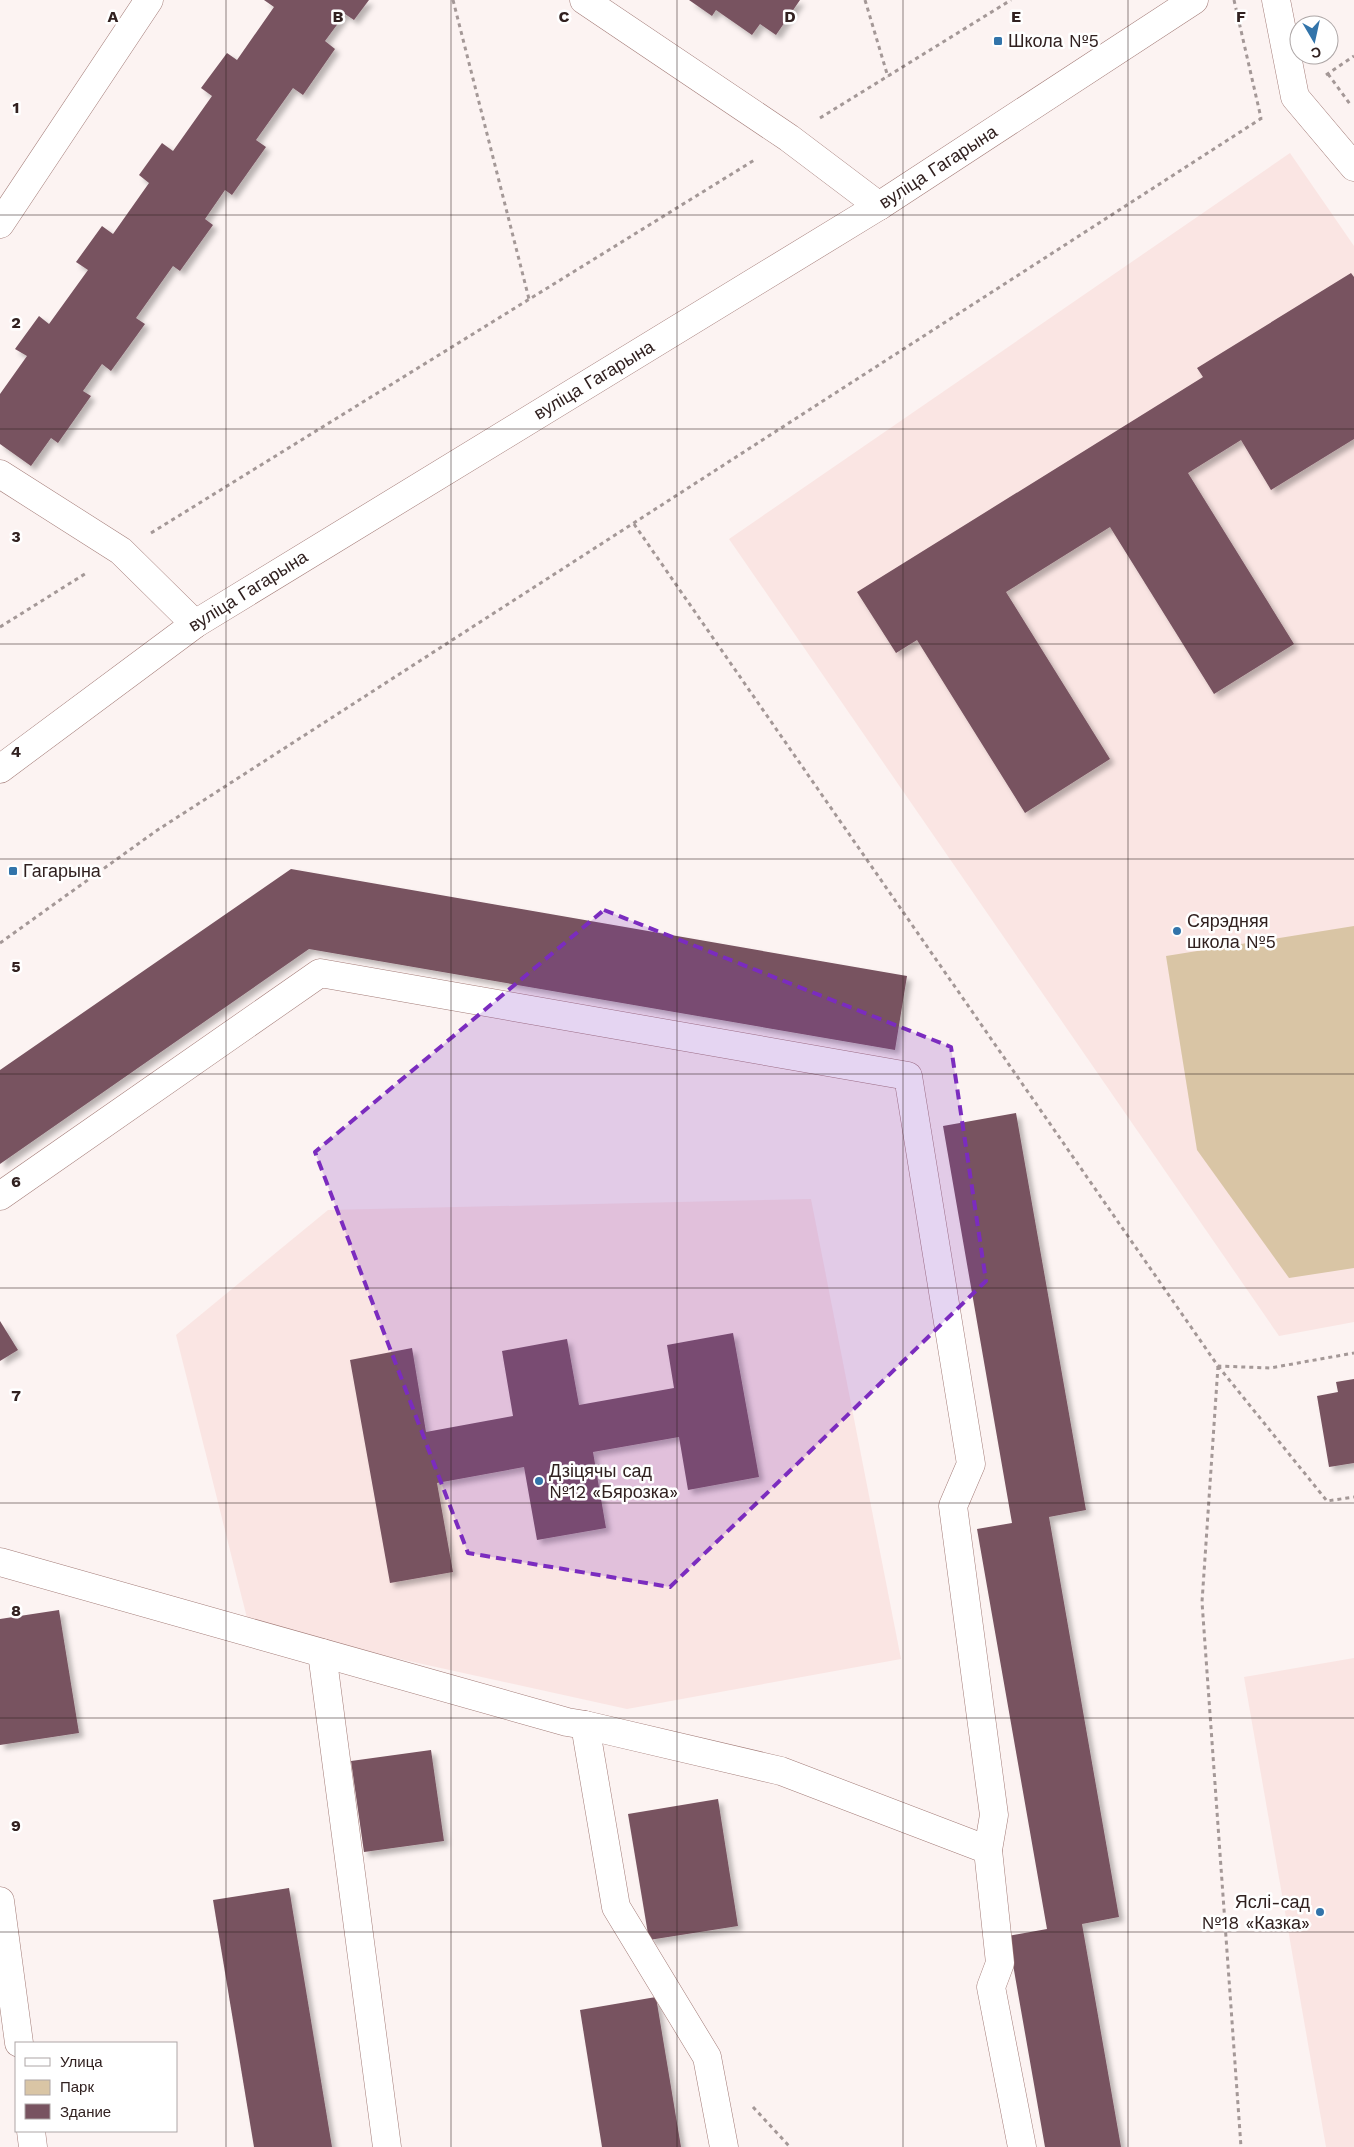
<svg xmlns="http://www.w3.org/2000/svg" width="1354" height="2147" font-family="'Work Sans',sans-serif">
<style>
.built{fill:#fae5e3}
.green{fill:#d9c5a5}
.building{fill:#785360;filter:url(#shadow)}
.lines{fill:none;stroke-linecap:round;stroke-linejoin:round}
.minor-casing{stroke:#a37c78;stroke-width:29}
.major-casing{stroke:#a37c78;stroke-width:29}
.path{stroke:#a49897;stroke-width:3;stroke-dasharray:4 4;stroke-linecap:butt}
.minor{stroke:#fff;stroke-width:28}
.major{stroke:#fff;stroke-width:28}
.marked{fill:#7b2cbf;fill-opacity:0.2;stroke:#7b2cbf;stroke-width:4;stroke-dasharray:10 6;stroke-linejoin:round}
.grid{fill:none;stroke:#312120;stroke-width:1;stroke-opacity:0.55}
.poi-dot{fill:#3274aa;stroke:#fff;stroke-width:2}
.labels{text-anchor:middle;stroke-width:5;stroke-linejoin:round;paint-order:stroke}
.poi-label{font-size:18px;fill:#312120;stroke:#fff;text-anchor:start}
.street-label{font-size:18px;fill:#312120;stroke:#fff}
.grid-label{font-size:16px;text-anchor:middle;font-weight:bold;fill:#312120;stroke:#fff;stroke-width:5;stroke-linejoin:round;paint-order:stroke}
</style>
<defs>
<filter id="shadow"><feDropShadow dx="4.5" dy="4.5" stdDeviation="2.5" flood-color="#0004"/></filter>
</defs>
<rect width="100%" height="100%" fill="#fcf3f2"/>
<g class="built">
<path d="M1290,153L1354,246V1322L1279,1336L729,539Z"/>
<path d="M811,1199L901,1659L627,1709L249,1626L176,1335L328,1210Z"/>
<path d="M1354,1658V2147H1326L1244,1677Z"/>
</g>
<path class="green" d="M1354,926V1268L1289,1278L1197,1150L1166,956Z"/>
<g class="building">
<path d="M264,0H369L354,20L345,14L325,41L335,49L303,95L293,88L256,140L266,147L232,195L225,190L205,219L213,225L180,271L173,266L136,318L145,324L111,371L102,364L83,391L91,396L58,443L51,438L31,466L0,444V394L27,356L15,349L39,316L49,324L88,270L76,262L102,226L113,234L149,183L139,175L162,143L173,151L212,96L201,88L227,53L237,60L274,7Z"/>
<path d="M689,0H800L776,35L760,24L752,35L716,10L712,16Z"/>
<path d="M1351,273L1354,277V439L1271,490L1241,440L1188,473L1294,644L1214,694L1110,527L1006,592L1110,759L1025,813L917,640L896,653L857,592L1203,377L1197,368Z"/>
<path d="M291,869L907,976L895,1050L309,949L0,1164V1070Z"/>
<path d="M1016,1113L1086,1510L1049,1517L1119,1917L1082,1924L1121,2147H1045L1008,1936L1047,1929L977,1529L1012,1523L943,1126Z"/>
<path d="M0,1321L18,1350L0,1361Z"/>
<path d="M733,1333L759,1477L688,1490L679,1437L593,1452L606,1528L537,1540L524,1467L437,1483L453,1572L390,1583L350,1360L412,1348L426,1432L513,1416L502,1351L567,1339L579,1405L674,1388L667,1345Z"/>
<path d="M1354,1379V1463L1329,1467L1317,1396L1338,1392L1336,1382Z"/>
<path d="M59,1610L79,1733L0,1745V1619Z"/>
<path d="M431,1750L444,1841L364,1852L351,1761Z"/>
<path d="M718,1799L738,1926L649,1940L628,1814Z"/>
<path d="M289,1888L332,2147H254L213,1900Z"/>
<path d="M656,1997L681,2147H602L580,2010Z"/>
</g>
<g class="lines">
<defs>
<g id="minor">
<path d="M584,0L789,138L879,206"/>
<path d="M1276,0L1295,97L1354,167"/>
<path d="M0,224L149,0"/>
<path d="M0,474L121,551L195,624"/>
<path d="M0,1196L320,973L908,1076L971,1464L953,1506L994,1815L988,1850"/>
<path d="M0,1562L567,1722L585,1725L616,1907L707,2057L724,2147"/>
<path d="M322,1653L387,2147"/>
<path d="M585,1725L781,1771L988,1850L1000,1963L991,1987L1022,2147"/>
<path d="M0,1901L19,2043"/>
<path d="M31,2131L33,2147"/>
</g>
<path id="major" d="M0,769L195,624L879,206L1194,0"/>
</defs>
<use href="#minor" class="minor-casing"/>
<use href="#major" class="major-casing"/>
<g class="path">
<path d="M453,0L529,299"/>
<path d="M865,0L888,77"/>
<path d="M1234,0L1261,118"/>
<path d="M1328,74L1350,104"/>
<path d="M1326,75L1354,56"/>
<path d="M820,118L1011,0"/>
<path d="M634,524L1218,1366L1270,1368L1354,1353"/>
<path d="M151,533L756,159"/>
<path d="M0,627L88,572"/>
<path d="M0,943L156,831L1265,116"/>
<path d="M1218,1366L1202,1602L1241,2147"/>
<path d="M1218,1366L1327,1501L1354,1497"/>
<path d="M753,2107L790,2147"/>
</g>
<use href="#minor" class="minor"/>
<use href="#major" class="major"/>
</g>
<path class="marked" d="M604,910L951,1047L986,1281L670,1587L468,1553L315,1152Z"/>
<path class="grid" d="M226,0V2147M451,0V2147M677,0V2147M903,0V2147M1128,0V2147M0,215H1354M0,429H1354M0,644H1354M0,859H1354M0,1074H1354M0,1288H1354M0,1503H1354M0,1718H1354M0,1932H1354"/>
<g class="poi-dot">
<rect x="993" y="36" width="10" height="10" rx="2.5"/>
<rect x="8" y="866" width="10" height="10" rx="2.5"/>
<circle cx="1177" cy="931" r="5"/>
<circle cx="539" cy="1481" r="5"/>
<circle cx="1320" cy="1912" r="5"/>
</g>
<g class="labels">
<g class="poi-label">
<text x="1008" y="47">Школа №5</text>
<text x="23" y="877">Гагарына</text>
<text x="1187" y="927">Сярэдняя<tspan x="1187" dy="21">школа №5</tspan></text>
<text x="549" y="1477">Дзіцячы сад<tspan x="549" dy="21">№12 «Бярозка»</tspan></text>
<text x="1310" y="1908" text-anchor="end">Яслі-сад<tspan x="1310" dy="21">№18 «Казка»</tspan></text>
</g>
<g class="street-label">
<text transform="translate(938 167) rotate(-33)" y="6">вуліца Гагарына</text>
<text transform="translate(594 380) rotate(-31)" y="6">вуліца Гагарына</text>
<text transform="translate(248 591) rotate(-32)" y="6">вуліца Гагарына</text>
</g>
</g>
<g class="grid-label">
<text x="113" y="22">A</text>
<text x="338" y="22">B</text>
<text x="564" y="22">C</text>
<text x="790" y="22">D</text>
<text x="1016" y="22">E</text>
<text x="1241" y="22">F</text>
<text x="16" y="113">1</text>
<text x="16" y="328">2</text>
<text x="16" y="542">3</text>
<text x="16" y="757">4</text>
<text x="16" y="972">5</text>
<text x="16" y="1187">6</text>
<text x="16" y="1401">7</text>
<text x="16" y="1616">8</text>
<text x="16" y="1831">9</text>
</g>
<rect x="15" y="2042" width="162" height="90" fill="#ffffff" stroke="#ada6a6"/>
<rect x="25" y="2058" width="25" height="8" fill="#ffffff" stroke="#ada6a6"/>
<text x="60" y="2067" font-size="15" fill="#312120">Улица</text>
<rect x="25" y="2080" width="25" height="15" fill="#d9c5a5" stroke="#ada6a6"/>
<text x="60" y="2092" font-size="15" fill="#312120">Парк</text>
<rect x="25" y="2104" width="25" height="15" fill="#785360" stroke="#ada6a6"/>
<text x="60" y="2117" font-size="15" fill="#312120">Здание</text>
<g transform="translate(1314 40) rotate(171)"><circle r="24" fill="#ffffff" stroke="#ada6a6"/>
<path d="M0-4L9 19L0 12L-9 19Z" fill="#3274aa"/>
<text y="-8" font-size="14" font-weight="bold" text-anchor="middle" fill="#312120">С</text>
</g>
</svg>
